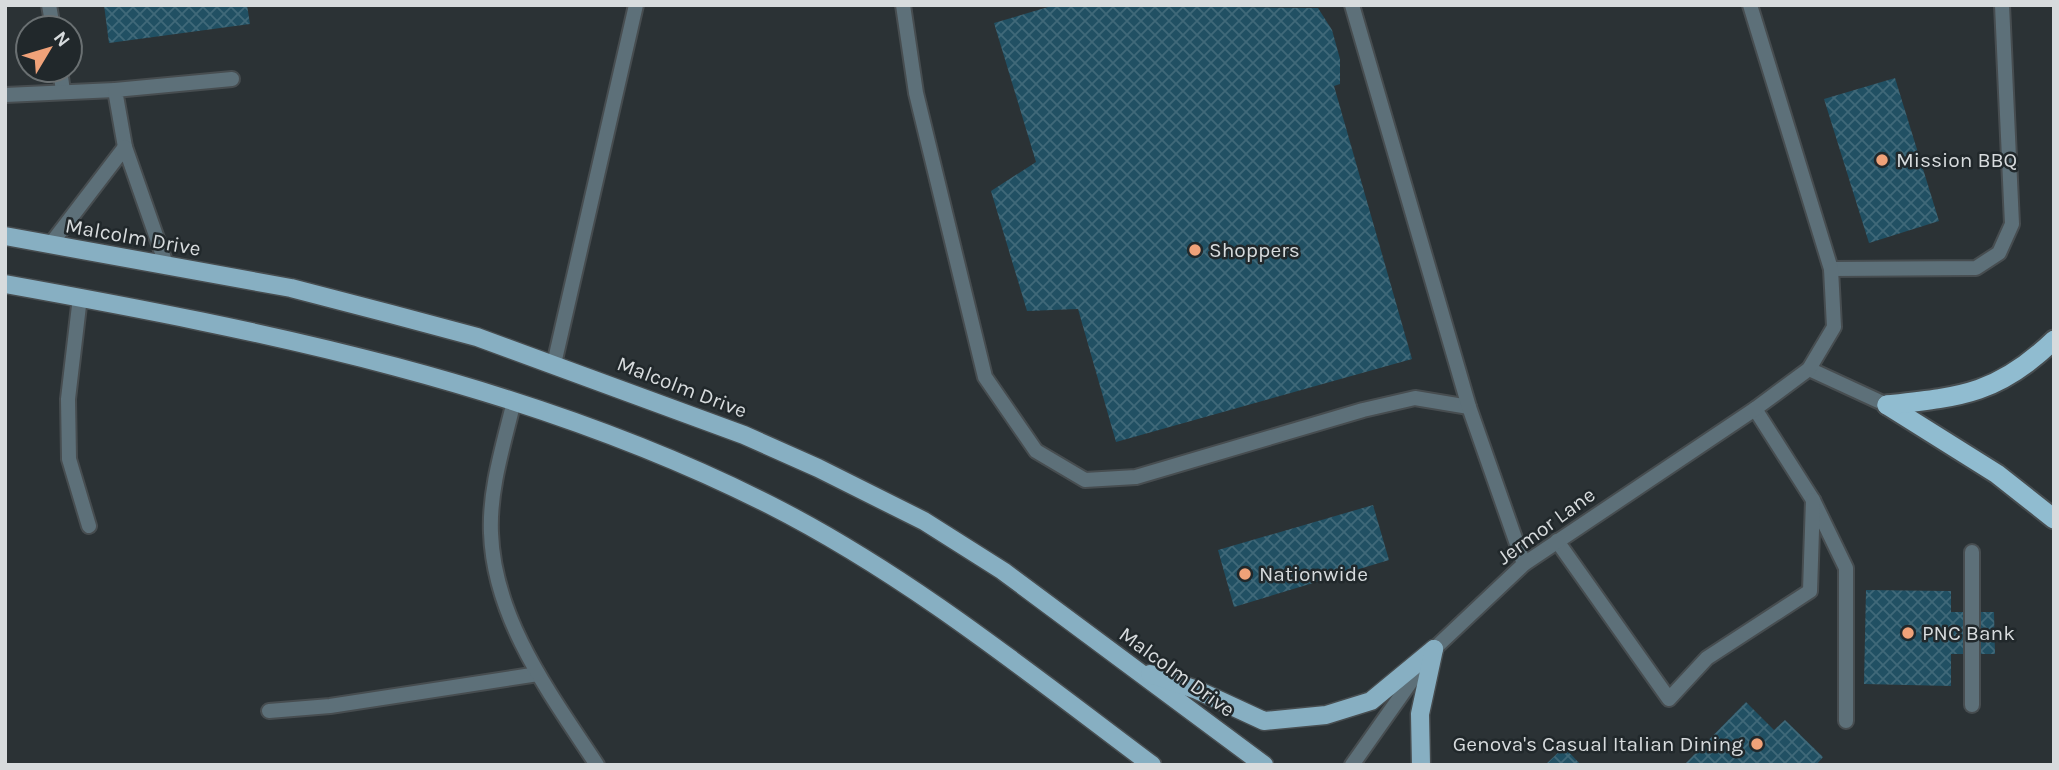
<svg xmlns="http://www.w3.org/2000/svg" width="2059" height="770" font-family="Karla,sans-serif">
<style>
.building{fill:url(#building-cross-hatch)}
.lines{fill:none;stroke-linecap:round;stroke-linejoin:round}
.service-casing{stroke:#474d50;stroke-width:18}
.minor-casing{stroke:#474d50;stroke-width:18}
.primary-casing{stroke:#474d50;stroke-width:21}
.trunk-casing{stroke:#474d50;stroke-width:23}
.service{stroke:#5d7079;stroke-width:14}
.minor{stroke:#5d7079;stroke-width:14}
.primary{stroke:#87afc2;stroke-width:18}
.trunk{stroke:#90bcd0;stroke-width:19}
.poi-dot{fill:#f0a279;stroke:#21282b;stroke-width:2.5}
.labels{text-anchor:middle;stroke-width:5;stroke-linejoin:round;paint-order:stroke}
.poi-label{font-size:21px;fill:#d7dbdd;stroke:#21282b;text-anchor:start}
.street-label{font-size:21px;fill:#d7dbdd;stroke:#21282b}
</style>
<defs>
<pattern id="building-cross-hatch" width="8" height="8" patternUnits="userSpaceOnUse" patternTransform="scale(1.75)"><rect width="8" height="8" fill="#215063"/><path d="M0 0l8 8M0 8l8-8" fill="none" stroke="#406979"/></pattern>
</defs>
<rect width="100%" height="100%" fill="#2b3235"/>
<g class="building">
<path d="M104,5H247L250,24L109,43Z"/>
<path d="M1055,5L1318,8L1332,30L1340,59V84L1334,86L1412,359L1116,442L1078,309L1027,311L991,191L1036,162L994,23Z"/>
<path d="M1895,78L1939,221L1869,243L1824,99Z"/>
<path d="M1373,505L1389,560L1234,607L1218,550Z"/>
<path d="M1866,590L1951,591V612H1994L1995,654H1951V686L1864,684Z"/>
<path d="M1746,702L1774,730L1785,720L1823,757L1816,765H1684Z"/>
<path d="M1564,747L1581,765H1545Z"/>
</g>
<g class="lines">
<defs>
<g id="service">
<path d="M49,5L53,28"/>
<path d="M903,5L916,93L985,377L1036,451L1085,480L1136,477L1363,410L1415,398L1469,407"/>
<path d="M1352,5L1469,407L1524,564"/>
<path d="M60,70L63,91"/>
<path d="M5,95L115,90"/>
<path d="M125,147L115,90L232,79"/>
<path d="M50,245L125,147L167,267"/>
<path d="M1831,269L1976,268L1999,253L2012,224L2002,5"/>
<path d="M80,297L68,399L69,459L89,526"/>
<path d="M554,364L636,5"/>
<path d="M1755,409L1813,500L1846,568V721"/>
<path d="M1557,541L1669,699L1707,658L1810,591L1813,500"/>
<path d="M1972,552V705"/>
<path d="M269,711L330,706L538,674"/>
</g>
<g id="minor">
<path d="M1809,369L1887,405"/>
<path d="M514,401C504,443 489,489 491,533C494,620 551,695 597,765"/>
<path d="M1352,765L1434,649L1524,564L1755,409L1809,369L1834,327L1831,269L1750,5"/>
</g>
<g id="primary">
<path d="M5,236L291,288L391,314L477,337L744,435L818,468L924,521L1003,571L1264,765"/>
<path d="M5,284C266,331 531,384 770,505C908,575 1029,673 1152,765"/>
<path d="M1150,674L1197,690L1264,721L1326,715L1371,701L1434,649"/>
<path d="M1421,765L1420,714L1434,649"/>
</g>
<g id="trunk">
<path d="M1887,405L1997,474L2054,519"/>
<path d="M1887,405C1961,397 1998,394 2054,340"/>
</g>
</defs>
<use href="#service" class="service-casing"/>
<use href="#minor" class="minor-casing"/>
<use href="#primary" class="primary-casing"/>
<use href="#trunk" class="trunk-casing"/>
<use href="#service" class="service"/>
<use href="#minor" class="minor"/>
<use href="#primary" class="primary"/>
<use href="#trunk" class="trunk"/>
</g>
<g class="poi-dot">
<circle cx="1882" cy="160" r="7"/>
<circle cx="1195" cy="250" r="7"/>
<circle cx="1245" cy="574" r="7"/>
<circle cx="1908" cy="633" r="7"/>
<circle cx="1757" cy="744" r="7"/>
</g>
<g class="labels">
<g class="poi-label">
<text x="1896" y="167">Mission BBQ</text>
<text x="1209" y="257">Shoppers</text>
<text x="1259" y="581">Nationwide</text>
<text x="1922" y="640">PNC Bank</text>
<text x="1743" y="751" text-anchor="end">Genova's Casual Italian Dining</text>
</g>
<g class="street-label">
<text transform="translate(133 237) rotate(10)" y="7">Malcolm Drive</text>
<text transform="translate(682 387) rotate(21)" y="7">Malcolm Drive</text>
<text transform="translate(1546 526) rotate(-36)" y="7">Jermor Lane</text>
<text transform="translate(1177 672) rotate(36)" y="7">Malcolm Drive</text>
</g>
</g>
<rect width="2059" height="770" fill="none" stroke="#d7dbdd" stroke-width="14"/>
<g transform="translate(49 49) rotate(52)"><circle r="33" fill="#21282b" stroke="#6a7072" stroke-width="2"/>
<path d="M0-5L12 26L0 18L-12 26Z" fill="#f0a279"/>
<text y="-10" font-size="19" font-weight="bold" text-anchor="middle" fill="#d7dbdd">N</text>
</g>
</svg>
